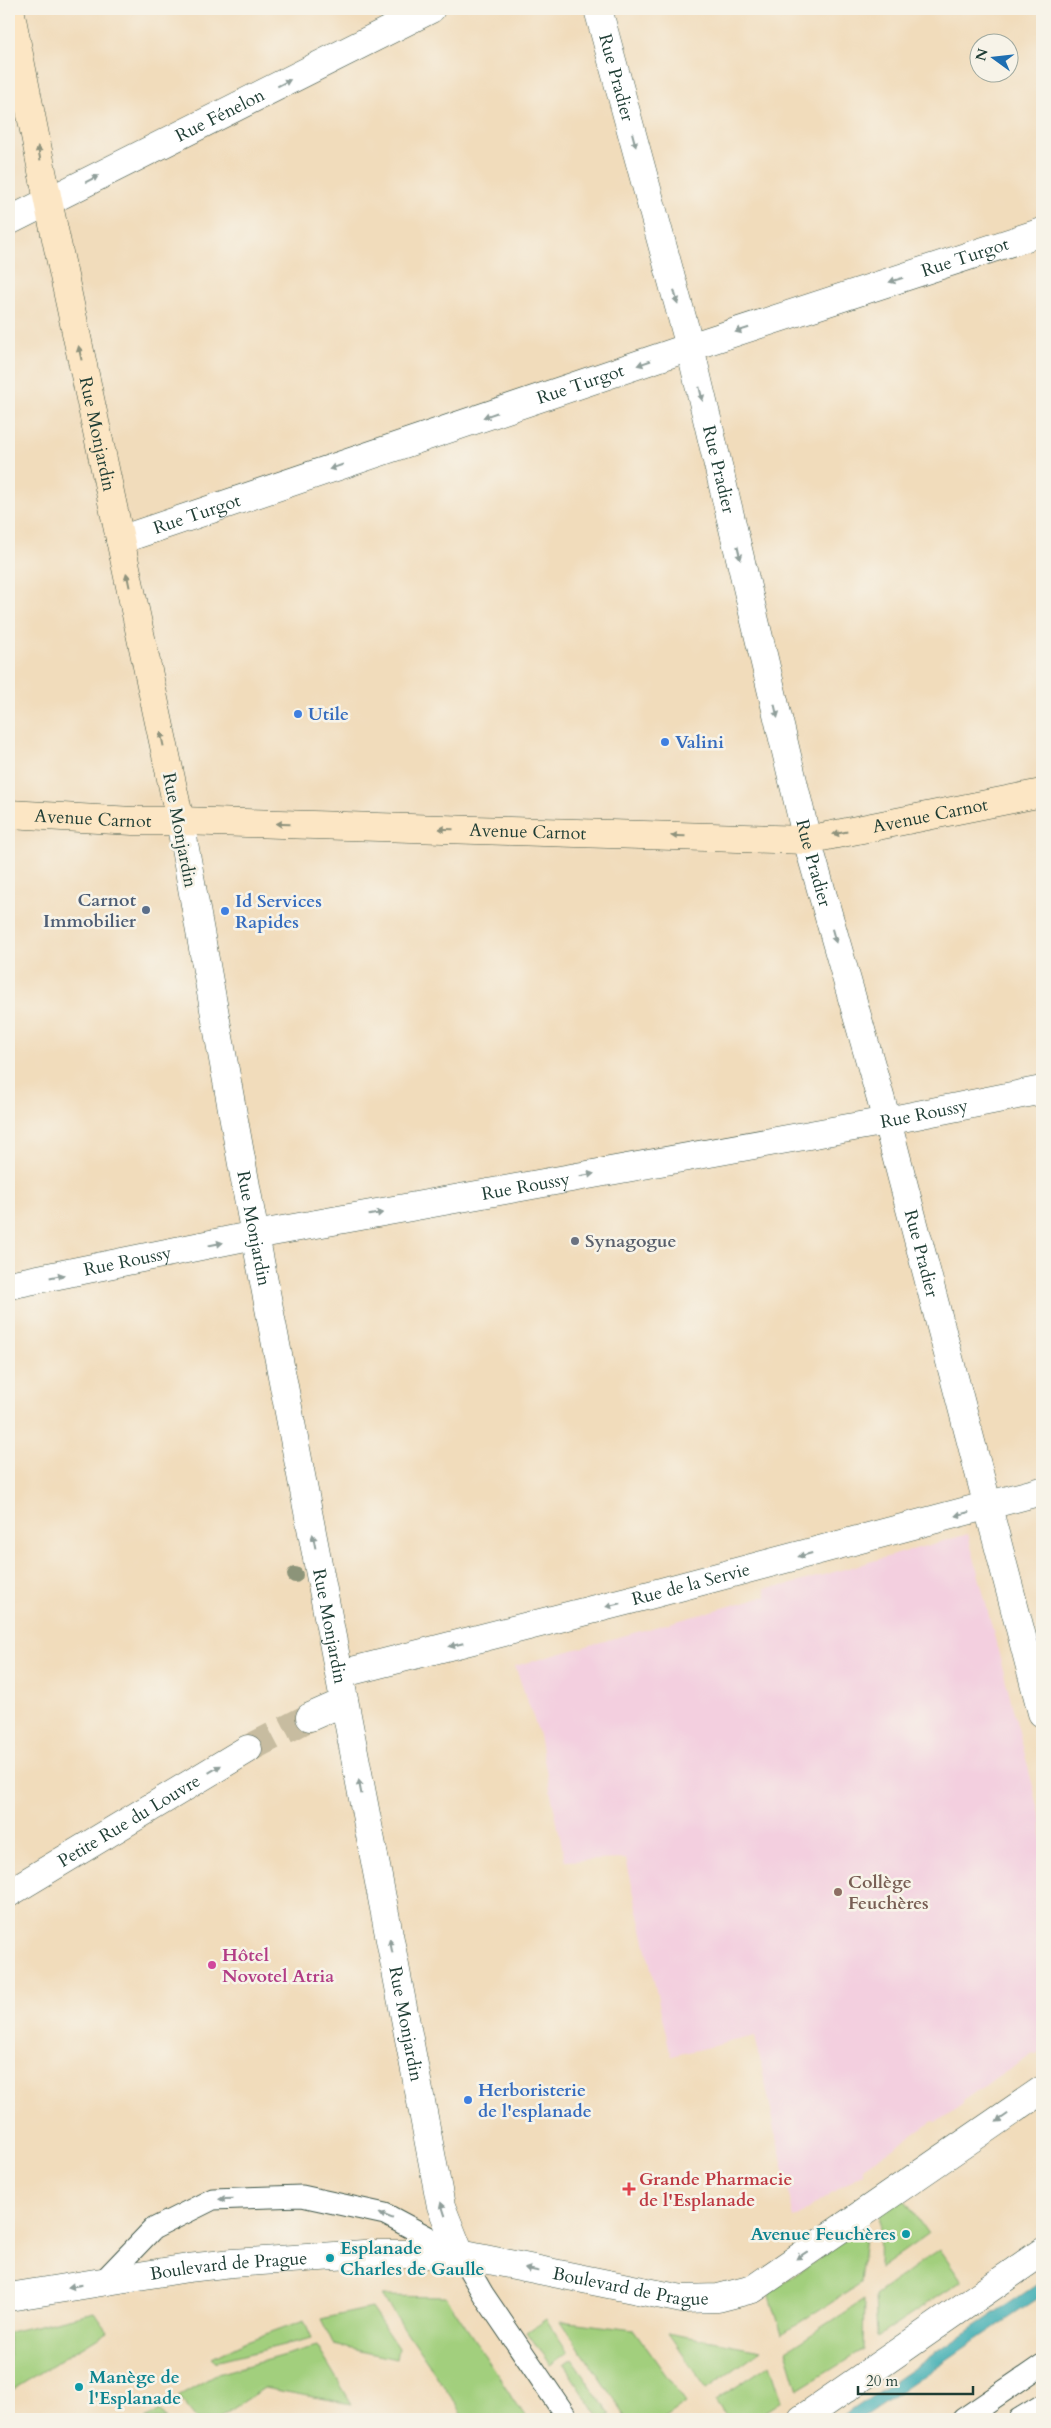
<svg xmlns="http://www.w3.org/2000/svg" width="1051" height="2428" font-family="Cardo,serif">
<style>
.built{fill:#f3cfdf}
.green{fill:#a2cf7d;stroke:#608658}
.water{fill:#38abb1;stroke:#2c7472}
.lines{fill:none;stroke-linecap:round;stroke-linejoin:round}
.street-tunnel{stroke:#c7bca0;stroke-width:28;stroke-dasharray:28 14;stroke-linecap:butt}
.lane-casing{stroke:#3e5548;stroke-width:23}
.street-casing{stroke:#3e5548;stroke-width:29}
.secondary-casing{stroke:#3e5548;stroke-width:29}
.lane{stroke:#fff;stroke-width:21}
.street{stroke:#fff;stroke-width:28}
.secondary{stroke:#fce6c4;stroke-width:28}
.tree{fill:#8c9479}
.oneway{fill:#8f9e9a}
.oneway2{fill:#8e927c}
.shop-dot{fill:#3f7fe0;stroke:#f7f3e8;stroke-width:2}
.service-dot{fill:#5c6f8a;stroke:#f7f3e8;stroke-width:2}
.worship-dot{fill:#6b7280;stroke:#f7f3e8;stroke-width:2}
.education-dot{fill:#8d6e63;stroke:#f7f3e8;stroke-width:2}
.hotel-dot{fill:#d1479c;stroke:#f7f3e8;stroke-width:2}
.health-dot{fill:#e0444e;stroke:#f7f3e8;stroke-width:2}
.culture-dot{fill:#0f9aa8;stroke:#f7f3e8;stroke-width:2}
.labels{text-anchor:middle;stroke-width:5;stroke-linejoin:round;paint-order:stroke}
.street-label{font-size:18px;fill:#1f3d34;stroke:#f7f3e8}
.shop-label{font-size:18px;font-weight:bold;fill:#366cbe;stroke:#f7f3e8;text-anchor:start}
.service-label{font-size:18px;font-weight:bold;fill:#4e5e75;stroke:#f7f3e8;text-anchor:end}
.worship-label{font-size:18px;font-weight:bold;fill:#5b616d;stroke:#f7f3e8;text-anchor:start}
.education-label{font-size:18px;font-weight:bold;fill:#785e54;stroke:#f7f3e8;text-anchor:start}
.hotel-label{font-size:18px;font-weight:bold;fill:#b23c85;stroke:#f7f3e8;text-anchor:start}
.health-label{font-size:18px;font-weight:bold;fill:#be3a42;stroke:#f7f3e8;text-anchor:start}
.culture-label{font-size:18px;font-weight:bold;fill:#0d838f;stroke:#f7f3e8;text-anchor:start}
</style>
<rect width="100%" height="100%" fill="#f7f3e8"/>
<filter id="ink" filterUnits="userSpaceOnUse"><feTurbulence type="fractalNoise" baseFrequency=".02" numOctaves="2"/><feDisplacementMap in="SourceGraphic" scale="10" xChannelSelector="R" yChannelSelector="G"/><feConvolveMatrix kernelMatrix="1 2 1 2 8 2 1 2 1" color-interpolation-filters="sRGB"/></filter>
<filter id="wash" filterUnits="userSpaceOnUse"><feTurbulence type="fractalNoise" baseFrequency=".0096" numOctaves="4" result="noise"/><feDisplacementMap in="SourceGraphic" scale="20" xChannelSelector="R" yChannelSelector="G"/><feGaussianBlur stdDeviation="1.12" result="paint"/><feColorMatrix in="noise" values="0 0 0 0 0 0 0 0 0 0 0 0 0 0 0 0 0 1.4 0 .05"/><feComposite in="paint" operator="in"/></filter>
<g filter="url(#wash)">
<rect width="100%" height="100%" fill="#f1dcbb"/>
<path class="built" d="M968,1534L1042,1821V2051L1036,2055L1033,2054L963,2100V2104L937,2122L933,2121L863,2168V2173L794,2218L755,2036L671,2056L626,1859L565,1861L538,1731L515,1666L766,1596L765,1588L788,1585Z"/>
<g class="green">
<path d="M903,2198L928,2234L879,2269L880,2213Z"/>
<path d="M866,2226L860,2283L782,2334L769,2293Z"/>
<path d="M940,2249L962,2281L877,2337L875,2296Z"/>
<path d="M382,2296L446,2297L527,2419H466Z"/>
<path d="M864,2300L863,2350L798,2390L786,2351Z"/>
<path d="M371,2308L398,2348L396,2359L334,2345L321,2319Z"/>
<path d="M94,2312L108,2331L9,2392V2332Z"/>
<path d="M546,2319L568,2352L550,2365L527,2332Z"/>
<path d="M304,2320L312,2338L215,2362L212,2358L244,2342Z"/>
<path d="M561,2321L634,2330L686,2403L663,2419H627Z"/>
<path d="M668,2333L761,2350L707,2389Z"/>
<path d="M317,2346L352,2404L264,2388L218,2419H197L178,2396L217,2374Z"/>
<path d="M572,2359L611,2415L600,2419L564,2365Z"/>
<path d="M770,2364L782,2401L755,2419H727L715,2401Z"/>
<path d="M159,2410L166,2419H145Z"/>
</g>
<path class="water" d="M1042,2281V2295L860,2419H839Z"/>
</g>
<g filter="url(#ink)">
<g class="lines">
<path class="street-tunnel" d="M248,1749L310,1717"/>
<defs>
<g id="lane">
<path d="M102,2282L153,2229L213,2199L302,2196L385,2214L460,2254L483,2294L568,2419"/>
<path d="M963,2419L1042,2365"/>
<path d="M1019,2419L1042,2405"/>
</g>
<g id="street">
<path id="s1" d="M598,9L690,347L807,840L887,1121L1042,1713"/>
<path id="s2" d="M9,221L431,9"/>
<path id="s3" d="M120,540L690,347L1042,232"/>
<path id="s4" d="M180,821L251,1214L441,2206L460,2254"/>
<path id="s5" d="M9,1285L255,1235L887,1121L1042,1090"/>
<path id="s6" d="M340,1674L642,1597L1042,1491"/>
<path d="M310,1717L344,1702"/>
<path id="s7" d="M9,1893L248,1749"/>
<path id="s8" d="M9,2297L188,2268L232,2263L364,2254H460L682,2299L718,2298L753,2289L1042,2090"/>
<path d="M802,2419L1042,2252"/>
</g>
<g id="secondary">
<path id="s9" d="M10,9L48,201L180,821"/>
<path id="s10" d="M9,814L133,821H180L807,840L1042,793"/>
</g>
</defs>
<use href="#lane" class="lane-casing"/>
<use href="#street" class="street-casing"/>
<use href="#secondary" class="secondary-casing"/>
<use href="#lane" class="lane"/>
<use href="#street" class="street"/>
<use href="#secondary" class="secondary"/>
</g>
<circle class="tree" cx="295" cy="1575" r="8"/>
<defs><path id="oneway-solid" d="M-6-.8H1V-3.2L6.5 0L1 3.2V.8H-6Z" transform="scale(1.25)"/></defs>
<g class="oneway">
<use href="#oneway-solid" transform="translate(284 83) rotate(-27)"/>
<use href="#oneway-solid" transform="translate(634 140) rotate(75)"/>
<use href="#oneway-solid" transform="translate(92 179) rotate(-27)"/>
<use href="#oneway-solid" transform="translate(896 280) rotate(162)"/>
<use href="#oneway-solid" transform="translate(676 297) rotate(75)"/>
<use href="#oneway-solid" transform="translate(742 330) rotate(162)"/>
<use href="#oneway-solid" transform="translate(644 363) rotate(161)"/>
<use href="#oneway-solid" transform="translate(701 394) rotate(77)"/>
<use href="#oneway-solid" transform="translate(490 415) rotate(161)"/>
<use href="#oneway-solid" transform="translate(336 467) rotate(161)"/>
<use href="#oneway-solid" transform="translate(739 553) rotate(77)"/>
<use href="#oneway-solid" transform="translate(776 711) rotate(77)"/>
<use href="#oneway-solid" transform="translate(834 936) rotate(74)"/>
<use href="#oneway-solid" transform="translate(587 1175) rotate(-10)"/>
<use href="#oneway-solid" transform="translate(376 1214) rotate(-10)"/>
<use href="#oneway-solid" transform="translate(216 1244) rotate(-11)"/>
<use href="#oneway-solid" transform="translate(57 1276) rotate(-11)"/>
<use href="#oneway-solid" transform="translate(962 1514) rotate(165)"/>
<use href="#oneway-solid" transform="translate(314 1541) rotate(-101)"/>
<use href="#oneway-solid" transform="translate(805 1555) rotate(165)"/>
<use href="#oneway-solid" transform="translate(613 1605) rotate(166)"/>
<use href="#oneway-solid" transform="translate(456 1645) rotate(166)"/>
<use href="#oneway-solid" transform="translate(215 1769) rotate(-31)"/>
<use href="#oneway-solid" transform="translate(360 1787) rotate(-101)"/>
<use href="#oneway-solid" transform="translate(391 1946) rotate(-101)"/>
<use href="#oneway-solid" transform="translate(1002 2118) rotate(145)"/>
<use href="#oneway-solid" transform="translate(226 2199) rotate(178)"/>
<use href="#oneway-solid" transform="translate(443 2209) rotate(-108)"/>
<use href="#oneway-solid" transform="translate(386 2216) rotate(-159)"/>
<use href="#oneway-solid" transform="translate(802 2255) rotate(146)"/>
<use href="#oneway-solid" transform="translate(532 2270) rotate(-168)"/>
<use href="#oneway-solid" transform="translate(75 2286) rotate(171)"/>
</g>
<g class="oneway2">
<use href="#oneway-solid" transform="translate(39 153) rotate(-101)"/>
<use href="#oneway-solid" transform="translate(80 353) rotate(-102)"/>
<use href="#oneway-solid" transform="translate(128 580) rotate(-102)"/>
<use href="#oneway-solid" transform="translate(162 739) rotate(-102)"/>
<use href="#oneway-solid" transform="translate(283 824) rotate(-178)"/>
<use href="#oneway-solid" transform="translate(446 829) rotate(-178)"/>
<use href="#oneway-solid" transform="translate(840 833) rotate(169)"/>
<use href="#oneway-solid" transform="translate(678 836) rotate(-178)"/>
</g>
</g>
<g class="shop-dot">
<circle cx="298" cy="714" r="5"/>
<circle cx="665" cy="742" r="5"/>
<circle cx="225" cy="911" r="5"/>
<circle cx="468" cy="2100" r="5"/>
</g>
<circle class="service-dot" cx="146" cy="910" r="5"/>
<circle class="worship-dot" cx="575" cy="1241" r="5"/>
<circle class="education-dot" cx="838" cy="1892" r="5"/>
<circle class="hotel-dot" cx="212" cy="1965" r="5"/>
<path class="health-dot" d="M626.5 2181.5h5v5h5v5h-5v5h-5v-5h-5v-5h5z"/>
<g class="culture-dot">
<circle cx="906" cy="2234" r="5"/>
<circle cx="330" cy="2258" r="5"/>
<circle cx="79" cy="2387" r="5"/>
</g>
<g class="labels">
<g class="street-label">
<text dy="6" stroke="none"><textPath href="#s1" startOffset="71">Rue Pradier</textPath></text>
<text dy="6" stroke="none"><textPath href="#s2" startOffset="236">Rue Fénelon</textPath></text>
<text dy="6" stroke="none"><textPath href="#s3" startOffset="891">Rue Turgot</textPath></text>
<text dy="6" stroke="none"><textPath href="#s3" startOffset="486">Rue Turgot</textPath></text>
<text dy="6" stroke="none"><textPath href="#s9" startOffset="434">Rue Monjardin</textPath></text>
<text dy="6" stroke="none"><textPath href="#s1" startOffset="476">Rue Pradier</textPath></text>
<text dy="6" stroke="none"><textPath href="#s3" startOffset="81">Rue Turgot</textPath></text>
<text dy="6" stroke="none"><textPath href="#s10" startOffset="924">Avenue Carnot</textPath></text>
<text dy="6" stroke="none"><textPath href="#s10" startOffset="84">Avenue Carnot</textPath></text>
<text transform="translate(180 830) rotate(79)" y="6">Rue Monjardin</text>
<text dy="6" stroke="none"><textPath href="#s10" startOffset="519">Avenue Carnot</textPath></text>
<text dy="6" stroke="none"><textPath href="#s1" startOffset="881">Rue Pradier</textPath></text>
<text dy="6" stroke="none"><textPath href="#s5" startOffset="931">Rue Roussy</textPath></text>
<text dy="6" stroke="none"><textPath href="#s5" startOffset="526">Rue Roussy</textPath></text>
<text dy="6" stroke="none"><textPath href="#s4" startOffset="414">Rue Monjardin</textPath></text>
<text dy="6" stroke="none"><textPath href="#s1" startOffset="1286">Rue Pradier</textPath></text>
<text dy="6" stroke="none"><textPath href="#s5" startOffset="121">Rue Roussy</textPath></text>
<text dy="6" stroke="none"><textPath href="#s6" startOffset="362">Rue de la Servie</textPath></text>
<text dy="6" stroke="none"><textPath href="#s4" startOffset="819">Rue Monjardin</textPath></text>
<text dy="6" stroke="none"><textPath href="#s7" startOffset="140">Petite Rue du Louvre</textPath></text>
<text dy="6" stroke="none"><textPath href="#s4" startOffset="1224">Rue Monjardin</textPath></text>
<text dy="6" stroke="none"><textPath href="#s8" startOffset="222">Boulevard de Prague</textPath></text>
<text dy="6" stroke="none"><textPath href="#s8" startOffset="628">Boulevard de Prague</textPath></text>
</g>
<g class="shop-label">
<text x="308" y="720">Utile</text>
<text x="675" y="748">Valini</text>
<text x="235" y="907">Id Services<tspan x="235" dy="21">Rapides</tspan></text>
<text x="478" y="2096">Herboristerie<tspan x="478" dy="21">de l'esplanade</tspan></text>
</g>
<g class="service-label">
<text x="136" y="906">Carnot<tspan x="136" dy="21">Immobilier</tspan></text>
</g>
<g class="worship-label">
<text x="585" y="1247">Synagogue</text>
</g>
<g class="education-label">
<text x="848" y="1888">Collège<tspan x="848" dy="21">Feuchères</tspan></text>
</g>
<g class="hotel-label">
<text x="222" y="1961">Hôtel<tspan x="222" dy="21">Novotel Atria</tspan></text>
</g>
<g class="health-label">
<text x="639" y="2185">Grande Pharmacie<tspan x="639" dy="21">de l'Esplanade</tspan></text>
</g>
<g class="culture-label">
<text x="896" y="2240" text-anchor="end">Avenue Feuchères</text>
<text x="340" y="2254">Esplanade<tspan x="340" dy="21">Charles de Gaulle</tspan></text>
<text x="89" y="2383">Manège de<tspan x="89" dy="21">l'Esplanade</tspan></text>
</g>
</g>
<rect width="1051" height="2428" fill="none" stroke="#f7f3e8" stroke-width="30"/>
<g transform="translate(994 58) rotate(285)"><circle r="24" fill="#f7f3e8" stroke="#a1aaa0"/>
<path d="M0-4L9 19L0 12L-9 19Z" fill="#1f6fb2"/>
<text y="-8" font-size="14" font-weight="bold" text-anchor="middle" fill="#1f3d34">N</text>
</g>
<path d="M858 2386v8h115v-8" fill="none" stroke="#1f3d34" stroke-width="2.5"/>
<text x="866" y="2386" font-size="15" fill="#1f3d34" stroke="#f7f3e8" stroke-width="4" paint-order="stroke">20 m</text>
</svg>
